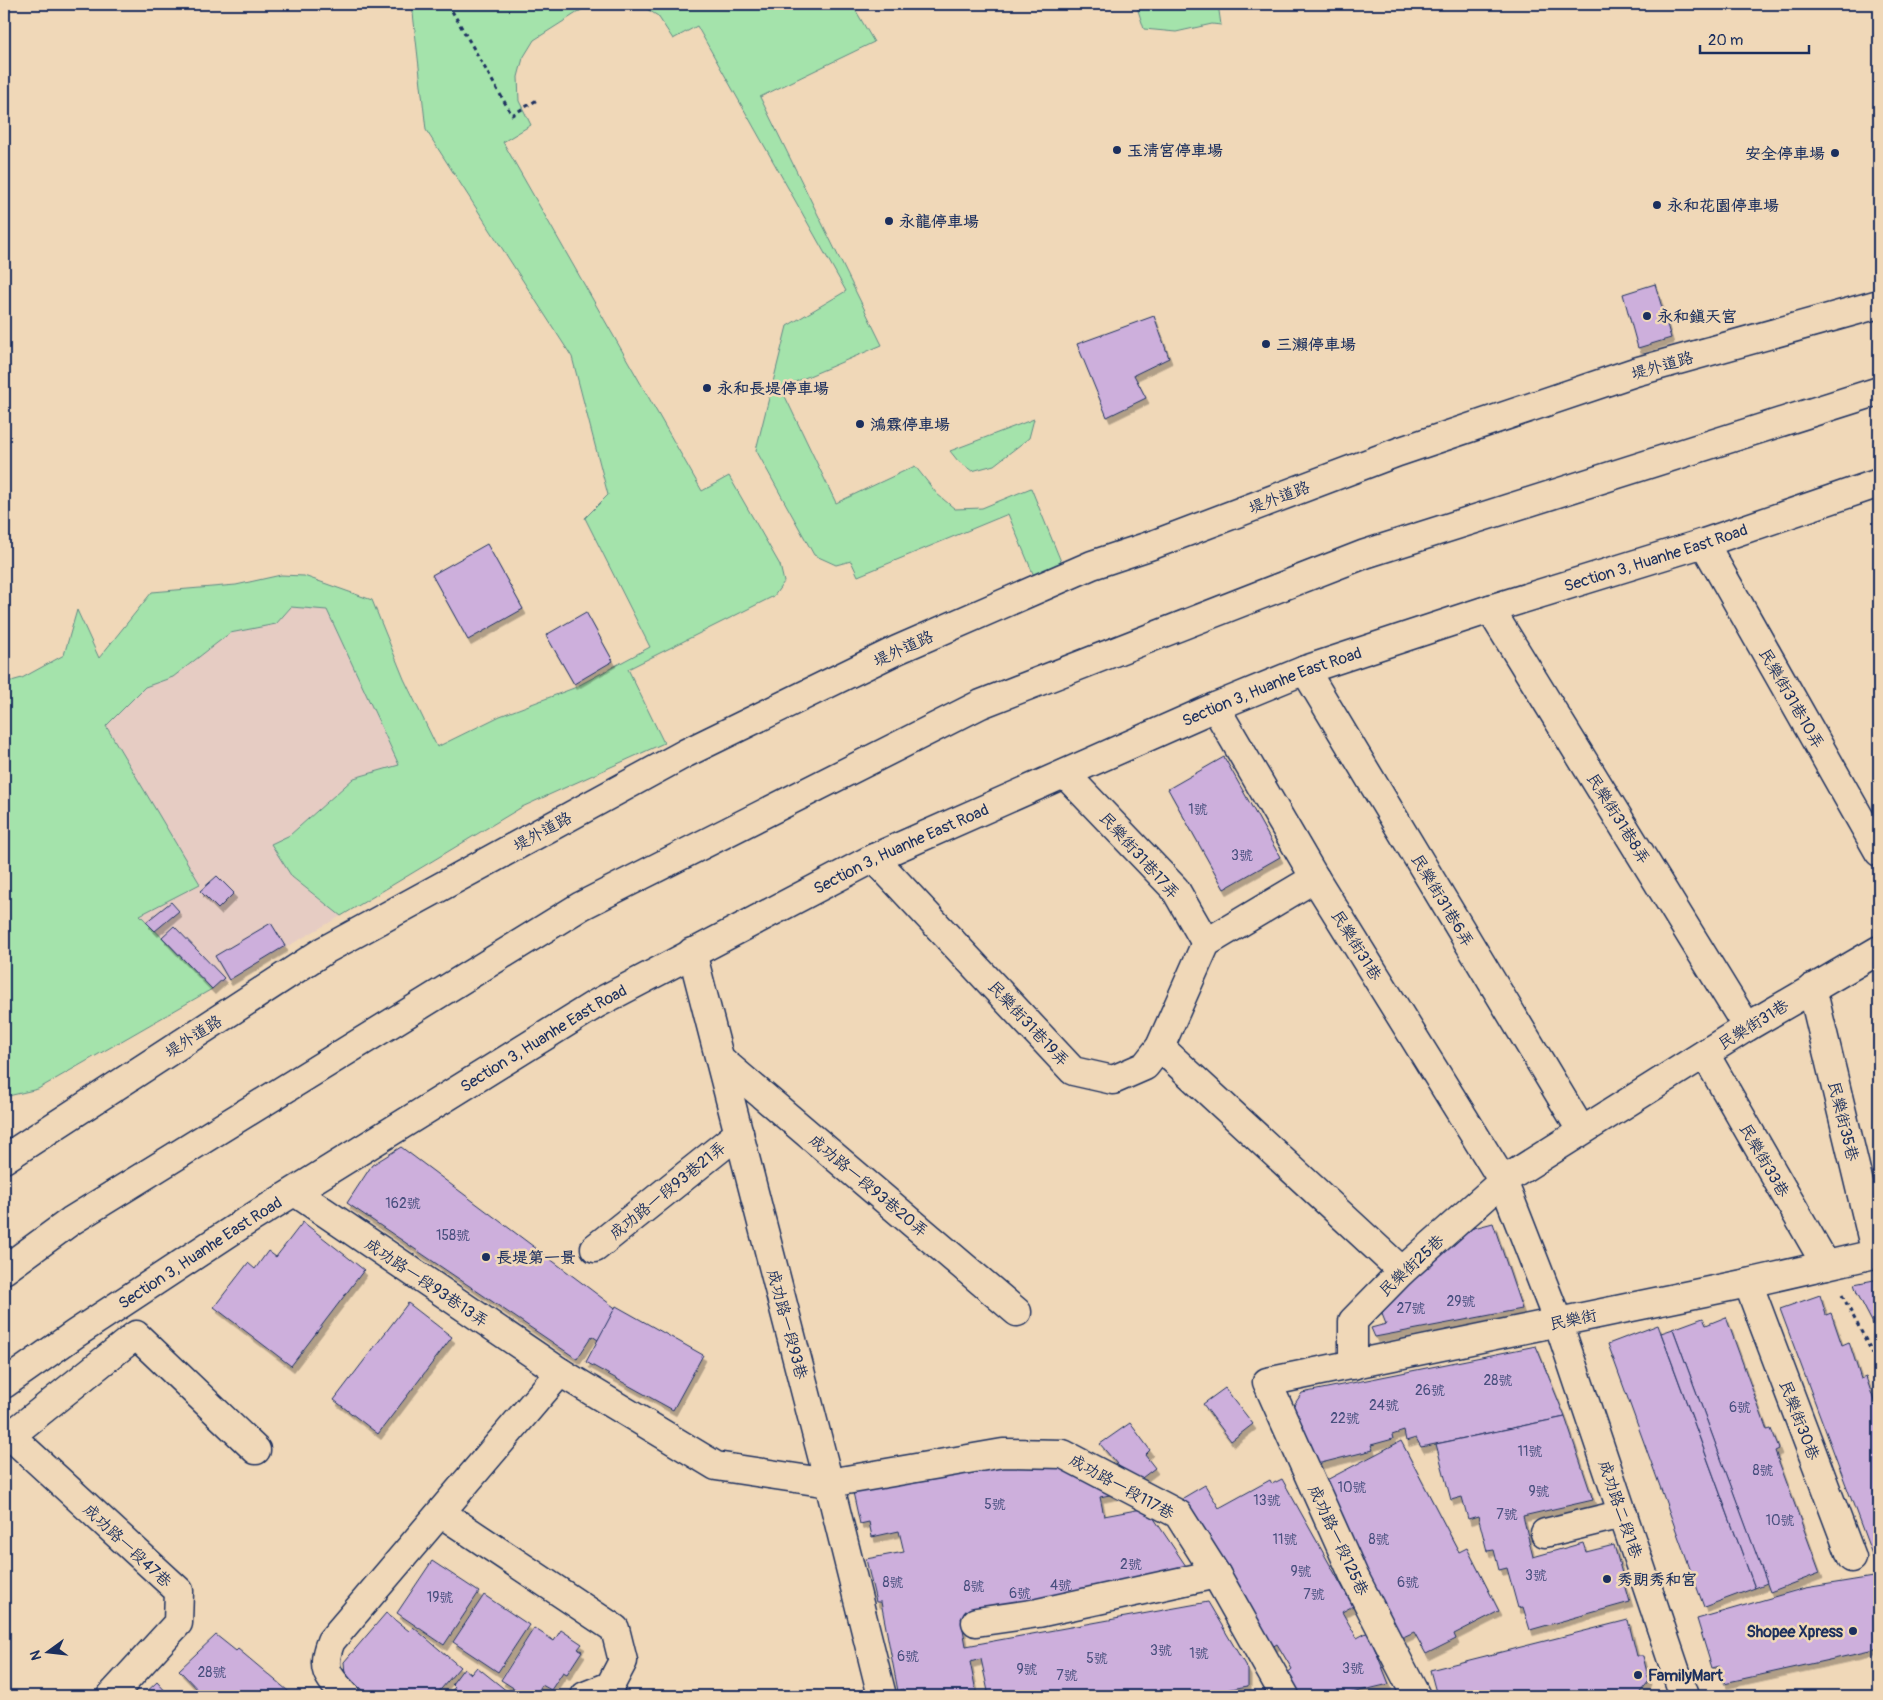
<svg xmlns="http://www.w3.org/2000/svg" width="1883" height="1700" font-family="Pangolin,'LXGW WenKai TC',sans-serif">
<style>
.built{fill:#e6ccc3}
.green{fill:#a4e3ab;stroke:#608984}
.building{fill:#cdafdc;stroke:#1b2f5e;filter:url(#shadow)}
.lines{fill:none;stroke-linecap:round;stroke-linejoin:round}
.minor-casing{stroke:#1b2f5e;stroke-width:31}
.path{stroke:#1b2f5e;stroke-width:3;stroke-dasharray:4 4;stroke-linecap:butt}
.minor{stroke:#f0d8b8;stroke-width:28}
.poi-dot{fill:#1b2f5e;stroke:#f0d8b8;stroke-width:2}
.labels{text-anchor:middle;stroke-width:5;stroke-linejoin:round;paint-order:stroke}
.number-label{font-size:14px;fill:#484f7e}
.poi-label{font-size:16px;font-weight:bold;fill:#1b2f5e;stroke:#f0d8b8;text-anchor:start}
.street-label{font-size:16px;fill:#1b2f5e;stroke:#f0d8b8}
</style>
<defs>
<filter id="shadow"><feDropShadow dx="3" dy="5.5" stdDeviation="0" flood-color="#0004"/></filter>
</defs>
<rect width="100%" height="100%" fill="#f0d8b8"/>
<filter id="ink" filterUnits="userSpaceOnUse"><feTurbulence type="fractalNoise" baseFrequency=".02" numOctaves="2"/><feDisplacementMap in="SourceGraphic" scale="10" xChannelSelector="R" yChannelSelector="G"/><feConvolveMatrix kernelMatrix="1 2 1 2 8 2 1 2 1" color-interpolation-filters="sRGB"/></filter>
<g filter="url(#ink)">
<path class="built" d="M291,607L327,610L399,765L354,778L290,835L292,877L341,916L212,989L140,915L199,885L106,726L145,687L173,677L230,633L276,624Z"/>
<g class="green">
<path d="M412,4H599L586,7L534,40L523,58L518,77L519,101L531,125L503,142L702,491L729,476L780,565L784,582L774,596L628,669L664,743L522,807L341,916L292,877L271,844L290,835L354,778L399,765L327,610L291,607L276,624L230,633L173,677L145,687L106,726L200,884L140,915L212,989L38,1089L4,1097V683L22,678L64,655L77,610L99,658L152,592L236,585L281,575L304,576L372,600L404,679L437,747L500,716L574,688L650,647L585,518L608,495L572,357L426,130Z"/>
<path d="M639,4H852L874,42L760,97L882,345L781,388L836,503L915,466L937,494L955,509L982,508L1031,488L1062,564L1034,576L1008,514L858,576L851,561L836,565L814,555L756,450L787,326L846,291L697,26L673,39L658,16Z"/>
<path d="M1136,4H1218L1221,25L1212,24L1176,32L1144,29Z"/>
<path d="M1034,419L1029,438L994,465L972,471L958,461L950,451Z"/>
</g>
<g class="building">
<path d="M1655,284L1671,338L1638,348L1623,294Z"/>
<path d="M1154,316L1169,358L1134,375L1146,398L1107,417L1077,344Z"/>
<path d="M487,544L523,609L468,640L432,575Z"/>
<path d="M586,612L613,661L574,684L546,635Z"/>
<path d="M1224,757L1280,857L1224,889L1168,789Z"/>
<path d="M217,876L234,893L218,909L200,891Z"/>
<path d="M171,902L179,911L155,931L146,922Z"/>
<path d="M271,923L285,946L229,980L215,956Z"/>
<path d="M174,926L224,978L212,989L162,937Z"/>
<path d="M401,1147L618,1310L598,1340L592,1336L577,1359L347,1203L372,1165Z"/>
<path d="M303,1222L364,1270L291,1366L214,1307L248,1263L255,1269L268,1251L276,1257Z"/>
<path d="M1493,1223L1522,1309L1375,1337L1371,1328L1386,1324L1382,1314L1386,1305L1459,1232Z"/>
<path d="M1879,1279V1335L1857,1293L1854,1284Z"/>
<path d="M1820,1295L1826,1315L1831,1313L1842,1345L1849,1342L1861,1379L1866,1377L1879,1416V1564L1876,1565L1780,1309Z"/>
<path d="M408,1303L452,1337L378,1434L334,1400Z"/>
<path d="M616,1306L703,1355L673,1410L586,1362Z"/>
<path d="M1726,1317L1767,1430L1771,1429L1779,1449L1775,1451L1820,1573L1770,1592L1673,1329L1703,1318L1706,1325Z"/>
<path d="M1658,1325L1755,1588L1704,1607L1608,1344Z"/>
<path d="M1673,1329L1767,1583L1755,1588L1661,1333Z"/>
<path d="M1536,1346L1565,1417L1421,1447L1416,1438L1406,1441L1404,1431L1392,1435L1393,1439L1371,1445L1373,1450L1317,1464L1290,1411L1302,1393Z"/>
<path d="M1225,1388L1253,1424L1231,1441L1203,1404Z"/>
<path d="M1565,1417L1593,1500L1523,1516L1533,1557L1583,1543L1586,1552L1614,1545L1630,1602L1530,1630L1523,1607L1518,1608L1507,1568L1499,1570L1494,1550L1487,1551L1478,1516L1468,1519L1462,1497L1451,1500L1436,1444Z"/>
<path d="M1130,1423L1150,1450L1145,1455L1155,1468L1134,1484L1100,1444Z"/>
<path d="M1019,1441L1114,1494L1100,1497L1104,1516L1147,1508L1192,1575L961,1618L966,1646L1208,1602L1248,1670V1686L1191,1696H989L981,1659L970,1662L977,1696H905L903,1689L898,1691L881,1602H876L866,1559L904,1552L899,1531L872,1537L869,1522L860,1524L849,1474Z"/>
<path d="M1401,1441L1459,1552L1467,1548L1499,1611L1454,1634L1456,1639L1426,1654L1414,1632L1399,1639L1319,1484Z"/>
<path d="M1282,1479L1353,1606L1342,1612L1357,1638L1368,1632L1389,1684L1339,1696H1298L1285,1675L1292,1669L1277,1644L1272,1647L1190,1519L1183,1498L1205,1485L1219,1508L1270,1480L1272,1484Z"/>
<path d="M432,1561L479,1592L444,1645L397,1613Z"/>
<path d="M1879,1576V1649L1724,1683L1720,1666L1712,1668L1697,1619L1805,1588Z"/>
<path d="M484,1595L529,1625L498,1672L453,1642Z"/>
<path d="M386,1613L409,1631L413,1627L460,1667L435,1696H369L345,1675L344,1662Z"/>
<path d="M1628,1620L1637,1656H1643L1649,1681L1637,1696H1437L1430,1670Z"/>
<path d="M534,1628L554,1641L561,1630L582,1644L578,1649L582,1651L567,1674L563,1672L551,1690L542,1685L535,1696H526L501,1680Z"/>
<path d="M216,1635L236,1651L238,1649L294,1696H204L179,1670Z"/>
<path d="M477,1667L513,1696H448L455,1687L452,1684L464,1668L471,1674Z"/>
<path d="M157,1682L170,1696H142Z"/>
<path d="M1262,1691L1265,1696H1237Z"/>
</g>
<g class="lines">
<defs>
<g id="minor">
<path d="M1704,543L1879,852"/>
<path d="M1490,609L1747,1027"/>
<path d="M1305,670L1581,1130"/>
<path d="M1215,707L1315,878L1503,1181L1558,1322L1684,1696"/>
<path d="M1065,774L1175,889L1206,943"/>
<path d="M874,858L1073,1071L1113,1080L1145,1066L1160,1047L1206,943L1315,878"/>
<path d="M692,952L829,1483L882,1696"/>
<path d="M1812,988L1876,1254"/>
<path d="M1160,1047L1402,1271"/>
<path d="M1705,1054L1826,1265"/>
<path d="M720,1059L1017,1312"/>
<path d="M4,1159L325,950L686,753L897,650L1092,565L1155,544L1398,452L1635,372L1879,304"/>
<path d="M295,1192L560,1372L716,1466L829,1483L1003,1453L1063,1454L1178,1514L1216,1574L1285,1696"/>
<path d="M595,1248L739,1133"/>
<path d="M4,1270L71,1221L581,906L981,704L1365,554L1879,391"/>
<path d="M1748,1283L1852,1558"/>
<path d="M1353,1365V1321L1402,1271L1503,1181L1747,1027L1879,950"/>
<path id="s1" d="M4,1384L75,1334L242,1224L596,1004L874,858L1215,707L1305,670L1490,609L1704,543L1879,483"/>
<path d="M4,1430L179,1591L178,1623L111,1696"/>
<path d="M10,1436L136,1335L256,1450"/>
<path d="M441,1513L615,1629L623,1661L610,1686L585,1696"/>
<path d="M1545,1533L1623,1514"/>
<path d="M976,1622L1038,1613L1216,1574"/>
<path d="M346,1696C327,1676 320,1668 331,1641L560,1372"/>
<path d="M1416,1696L1354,1576L1267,1382L1748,1283L1879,1253"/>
</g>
</defs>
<use href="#minor" class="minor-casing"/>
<g class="path">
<path d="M448,4L512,115L537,100"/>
<path d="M1842,1295L1879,1365"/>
</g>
<use href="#minor" class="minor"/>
</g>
</g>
<g class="poi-dot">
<circle cx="1117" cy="150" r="5"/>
<circle cx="1835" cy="153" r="5"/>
<circle cx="1657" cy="205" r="5"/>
<circle cx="889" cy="221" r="5"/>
<circle cx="1647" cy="316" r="5"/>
<circle cx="1266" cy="344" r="5"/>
<circle cx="707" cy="388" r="5"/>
<circle cx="860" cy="424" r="5"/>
<circle cx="486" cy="1257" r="5"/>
<circle cx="1607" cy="1579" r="5"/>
<circle cx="1853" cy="1631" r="5"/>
<circle cx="1638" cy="1675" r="5"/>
</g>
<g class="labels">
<g class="number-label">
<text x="1198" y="814">1號</text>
<text x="1242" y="860">3號</text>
<text x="403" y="1208">162號</text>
<text x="453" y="1240">158號</text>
<text x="1461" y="1306">29號</text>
<text x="1411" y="1313">27號</text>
<text x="1498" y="1385">28號</text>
<text x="1430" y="1395">26號</text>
<text x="1384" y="1410">24號</text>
<text x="1740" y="1412">6號</text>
<text x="1345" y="1423">22號</text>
<text x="1530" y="1456">11號</text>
<text x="1763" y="1475">8號</text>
<text x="1352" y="1492">10號</text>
<text x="1539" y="1496">9號</text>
<text x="1267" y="1505">13號</text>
<text x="995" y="1509">5號</text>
<text x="1507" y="1519">7號</text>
<text x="1780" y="1525">10號</text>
<text x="1285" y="1544">11號</text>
<text x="1379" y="1544">8號</text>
<text x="1131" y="1569">2號</text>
<text x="1301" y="1576">9號</text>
<text x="1536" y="1580">3號</text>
<text x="893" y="1587">8號</text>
<text x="1408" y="1587">6號</text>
<text x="1061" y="1590">4號</text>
<text x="974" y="1591">8號</text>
<text x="1020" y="1598">6號</text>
<text x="1314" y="1599">7號</text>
<text x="440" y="1602">19號</text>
<text x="1161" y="1655">3號</text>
<text x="1199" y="1658">1號</text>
<text x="908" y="1661">6號</text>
<text x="1097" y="1663">5號</text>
<text x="1353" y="1673">3號</text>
<text x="1027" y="1674">9號</text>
<text x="212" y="1677">28號</text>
<text x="1067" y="1680">7號</text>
</g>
<g class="poi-label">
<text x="1127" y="156">玉清宮停車場</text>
<text x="1825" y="159" text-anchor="end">安全停車場</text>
<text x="1667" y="211">永和花園停車場</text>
<text x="899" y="227">永龍停車場</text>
<text x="1657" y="322">永和鎮天宮</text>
<text x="1276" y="350">三瀨停車場</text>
<text x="717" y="394">永和長堤停車場</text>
<text x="870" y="430">鴻霖停車場</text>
<text x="496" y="1263">長堤第一景</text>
<text x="1617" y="1585">秀朗秀和宮</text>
<text x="1843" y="1637" text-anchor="end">Shopee Xpress</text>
<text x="1648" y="1681">FamilyMart</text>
</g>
<g class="street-label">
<text transform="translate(1662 365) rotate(-16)" y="6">堤外道路</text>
<text transform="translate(1279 497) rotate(-21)" y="6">堤外道路</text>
<text dy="6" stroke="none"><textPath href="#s1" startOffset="1856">Section 3, Huanhe East Road</textPath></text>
<text transform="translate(903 648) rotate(-25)" y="6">堤外道路</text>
<text dy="6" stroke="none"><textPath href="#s1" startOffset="1451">Section 3, Huanhe East Road</textPath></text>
<text transform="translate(1792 698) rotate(60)" y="6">民樂街31巷10弄</text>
<text transform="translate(1619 818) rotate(58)" y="6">民樂街31巷8弄</text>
<text transform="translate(542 831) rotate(-29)" y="6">堤外道路</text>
<text dy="6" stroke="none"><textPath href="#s1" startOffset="1046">Section 3, Huanhe East Road</textPath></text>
<text transform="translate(1140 855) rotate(48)" y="6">民樂街31巷17弄</text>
<text transform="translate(1443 900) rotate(59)" y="6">民樂街31巷6弄</text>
<text transform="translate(1357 945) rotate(58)" y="6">民樂街31巷</text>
<text transform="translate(1029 1023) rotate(47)" y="6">民樂街31巷19弄</text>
<text transform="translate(1753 1024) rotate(-32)" y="6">民樂街31巷</text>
<text transform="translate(193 1036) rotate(-33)" y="6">堤外道路</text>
<text dy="6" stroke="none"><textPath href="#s1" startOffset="641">Section 3, Huanhe East Road</textPath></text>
<text transform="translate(1844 1121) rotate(76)" y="6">民樂街35巷</text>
<text transform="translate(1765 1160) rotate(60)" y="6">民樂街33巷</text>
<text transform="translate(869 1185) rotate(40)" y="6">成功路一段93巷20弄</text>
<text transform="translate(667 1190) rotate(-39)" y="6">成功路一段93巷21弄</text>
<text dy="6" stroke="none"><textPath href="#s1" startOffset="236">Section 3, Huanhe East Road</textPath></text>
<text transform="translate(1411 1265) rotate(-43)" y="6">民樂街25巷</text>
<text transform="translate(427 1282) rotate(34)" y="6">成功路一段93巷13弄</text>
<text transform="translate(1573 1319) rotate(-12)" y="6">民樂街</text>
<text transform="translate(788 1324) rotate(75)" y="6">成功路一段93巷</text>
<text transform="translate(1800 1420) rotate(69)" y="6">民樂街30巷</text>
<text transform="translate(1122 1486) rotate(29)" y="6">成功路一段117巷</text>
<text transform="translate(1621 1509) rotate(71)" y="6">成功路二段1巷</text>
<text transform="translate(1339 1540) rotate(65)" y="6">成功路一段125巷</text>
<text transform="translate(128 1545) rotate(43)" y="6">成功路一段47巷</text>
</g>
</g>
<rect width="1883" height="1700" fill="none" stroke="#f0d8b8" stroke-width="20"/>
<rect x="10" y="10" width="1863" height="1680" fill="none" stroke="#1b2f5e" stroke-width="2" filter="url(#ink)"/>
<g transform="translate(48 1652) rotate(255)" stroke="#f0d8b8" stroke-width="4" paint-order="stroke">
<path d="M0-4L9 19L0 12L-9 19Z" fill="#1b2f5e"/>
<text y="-8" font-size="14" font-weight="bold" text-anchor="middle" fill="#1b2f5e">N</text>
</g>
<path d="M1700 45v8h109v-8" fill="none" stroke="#1b2f5e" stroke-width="2.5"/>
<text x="1708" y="45" font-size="15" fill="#1b2f5e" stroke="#f0d8b8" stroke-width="4" paint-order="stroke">20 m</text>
</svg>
